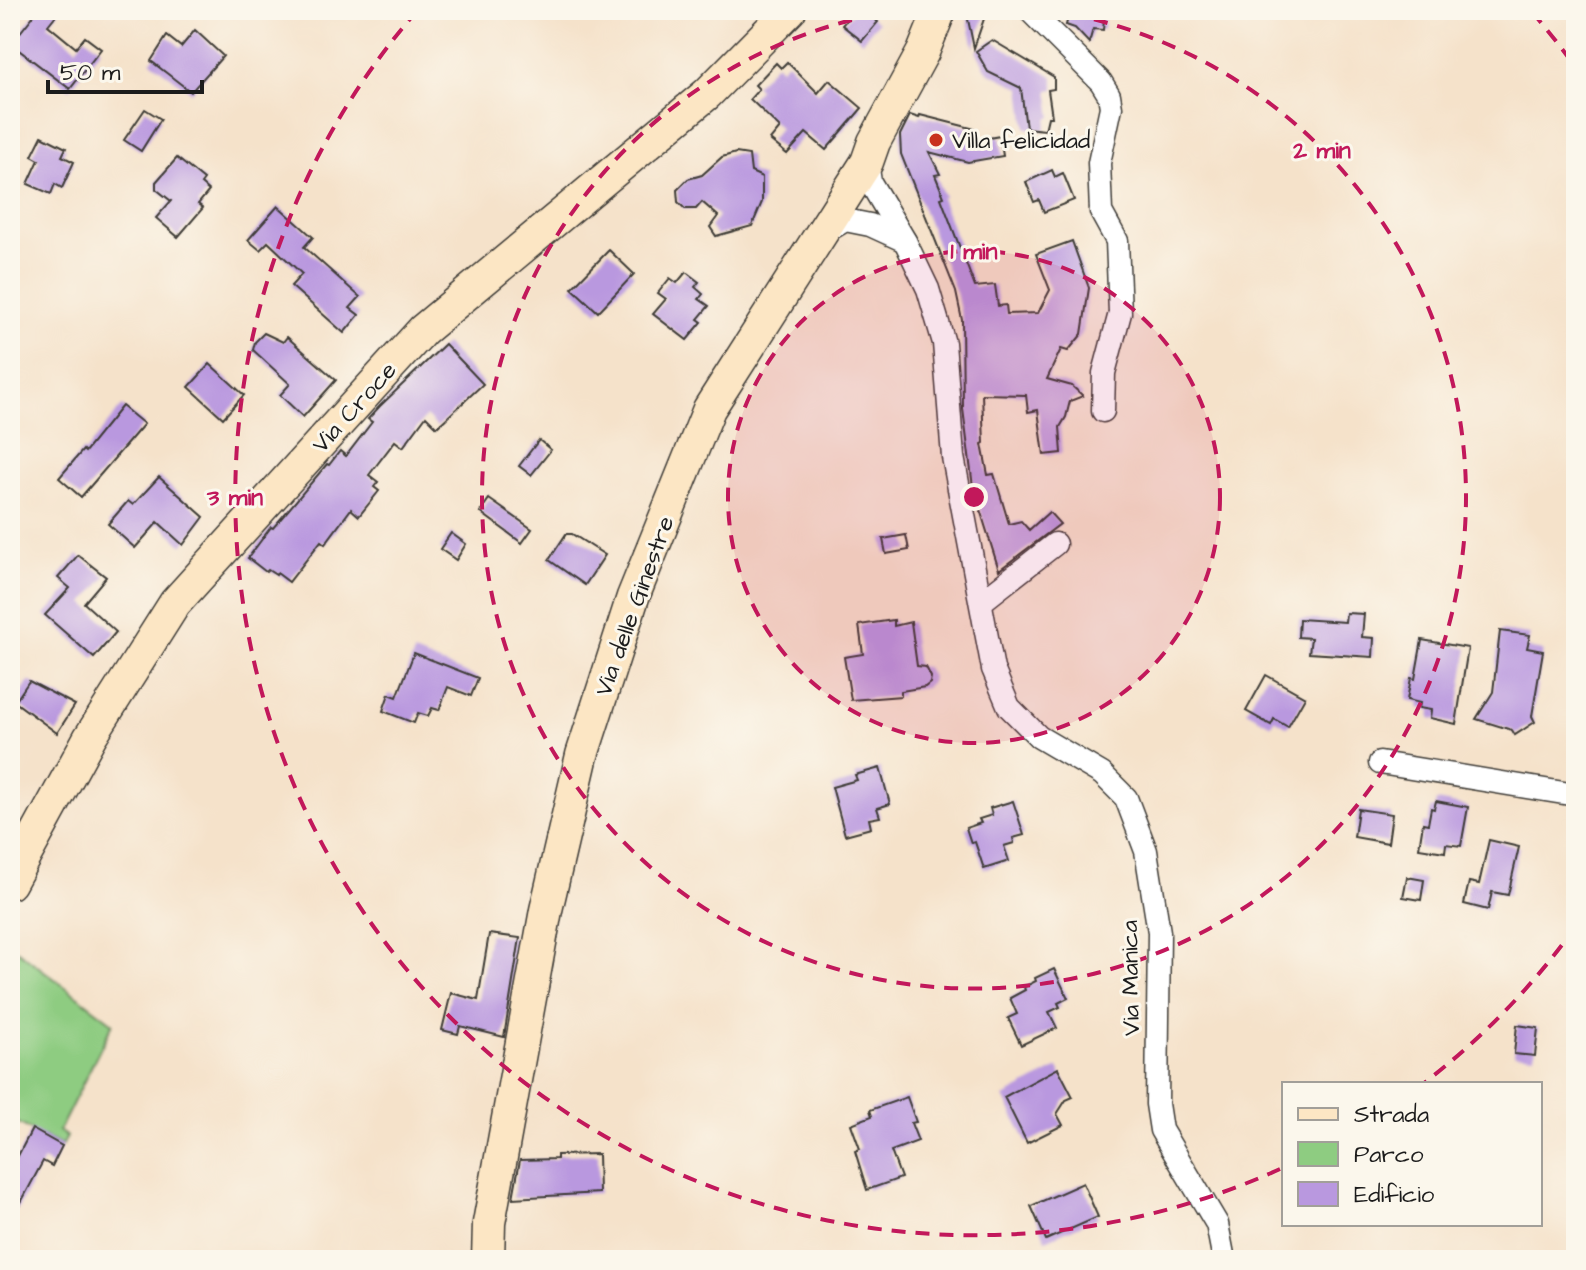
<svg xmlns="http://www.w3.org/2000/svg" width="1586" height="1270" font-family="'Architects Daughter',sans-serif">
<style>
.green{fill:#8ecc81;stroke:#55744e;stroke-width:2}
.building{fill:#b998df}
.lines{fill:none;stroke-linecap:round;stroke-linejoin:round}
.street-casing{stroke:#3d3a36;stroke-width:25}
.secondary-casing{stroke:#3d3a36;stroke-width:35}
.street{stroke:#fff;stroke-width:22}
.secondary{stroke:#fce6c4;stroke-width:32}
.ring{fill:none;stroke:#c2185b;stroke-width:4;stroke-dasharray:14 10}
.poi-dot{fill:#c8321e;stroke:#fbf7ec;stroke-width:3}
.labels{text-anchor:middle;stroke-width:6;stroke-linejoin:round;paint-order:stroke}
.poi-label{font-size:24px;fill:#1c1c1c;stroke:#fbf7ec;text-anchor:start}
.street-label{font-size:24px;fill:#1c1c1c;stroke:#fbf7ec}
.centre{fill:#c2185b;stroke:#fbf7ec;stroke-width:4}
.ring-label{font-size:24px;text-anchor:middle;font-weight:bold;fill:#c2185b;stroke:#fbf7ec;stroke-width:6;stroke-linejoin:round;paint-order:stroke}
</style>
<rect width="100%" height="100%" fill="#fbf7ec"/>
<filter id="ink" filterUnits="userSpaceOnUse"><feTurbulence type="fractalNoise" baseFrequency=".0125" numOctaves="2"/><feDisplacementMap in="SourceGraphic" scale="16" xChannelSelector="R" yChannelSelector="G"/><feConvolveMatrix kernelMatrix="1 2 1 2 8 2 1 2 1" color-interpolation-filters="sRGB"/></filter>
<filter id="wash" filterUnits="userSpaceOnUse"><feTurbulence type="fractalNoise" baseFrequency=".006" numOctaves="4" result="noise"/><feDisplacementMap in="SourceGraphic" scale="32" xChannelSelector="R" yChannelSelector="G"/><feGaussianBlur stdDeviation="1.8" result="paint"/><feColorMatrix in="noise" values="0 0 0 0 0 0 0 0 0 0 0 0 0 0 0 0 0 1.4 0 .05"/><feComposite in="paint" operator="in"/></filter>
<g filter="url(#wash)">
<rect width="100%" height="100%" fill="#f5e2ca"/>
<path class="green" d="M10,945L113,1023L59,1131L67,1137L62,1146L10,1119Z"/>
<g id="blocks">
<g class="building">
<path d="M38,10H60L48,25L76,48L85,37L101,49L70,89L11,44Z"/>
<path d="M855,10H863L878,22L862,41L842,25Z"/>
<path d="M966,10H987L974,48Z"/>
<path d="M1070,10H1105L1103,30L1093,29L1089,43L1075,28L1066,25Z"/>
<path d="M195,30L223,56L191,92L151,61L167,36L181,47Z"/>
<path d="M992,40L1054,77V89L1048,90L1052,117H1048L1045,130L1026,128L1021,88L988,72L976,51Z"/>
<path d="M787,62L818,93L829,80L862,108L826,150L806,133L787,154L770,140L780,128L750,99L759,89L755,85L776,63L781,68Z"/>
<path d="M145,109L161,119L141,151L124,140Z"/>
<path d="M910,115L919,118L920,115L975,129L972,141L1000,136L1003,156L968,162L929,152L940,174L935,175L944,197L941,198L975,287L995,285L998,306L1006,305L1007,314L1038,313L1050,290L1036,254L1072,241L1089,288L1082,334L1068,351L1061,349L1047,379L1072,386L1083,396L1070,401L1066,417L1060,427L1062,453L1044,455L1038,410L1028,412L1026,395L982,394L984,443L982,444L988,475L994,474L1009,524L1021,521L1029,530L1049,512L1060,524L999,570L973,487L963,409L962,320L956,292L901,154L900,135Z"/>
<path d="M42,136L66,148L62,156L74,162L62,188L55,184L51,194L28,184L39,160L32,156Z"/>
<path d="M736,153L749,155L751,172L762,177V202L752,226L716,236L710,227L718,216L702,202L696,209H685L678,202L677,190L688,179L702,175L722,157Z"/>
<path d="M177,158L204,180L201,184L209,191L198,204L203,208L178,237L156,218L171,201L156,189V182Z"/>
<path d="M1052,170L1055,177L1063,173L1074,200L1044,212L1039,200L1034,202L1026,182Z"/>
<path d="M278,206L313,237L304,247L360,297L350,308L359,315L344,333L291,286L302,274L268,242L260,250L248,240Z"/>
<path d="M609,250L634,274L598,312L572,288Z"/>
<path d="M686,272L699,282L695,287L703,294L699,299L709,306L698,319L702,322L687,340L653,314L666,299L658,293L670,278L677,283Z"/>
<path d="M264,333L283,342L287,337L336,380L303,417L280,395L290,384L253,350L255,342Z"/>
<path d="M445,344L483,384L437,427L426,416L403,447L395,441L369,475L378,482L374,487L379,491L359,516L351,509L325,544L321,541L289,582L277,573L276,575L268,570L266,572L248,558L271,527L273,528L327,464L329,465L340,451L346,456L372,422L368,419L380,406Z"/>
<path d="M210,364L244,395L223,418L189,387Z"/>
<path d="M122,406L144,424L81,497L59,478L83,450L85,452Z"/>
<path d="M539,440L551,450L531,475L519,466Z"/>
<path d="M159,477L204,517L183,545L158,522L135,548L108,524L128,501L133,505Z"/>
<path d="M489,499L532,529L522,543L480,512Z"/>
<path d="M451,533L466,544L456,560L440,549Z"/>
<path d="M566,534H572L605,555L585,585L549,560Z"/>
<path d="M906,535L909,550L886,554L883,539Z"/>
<path d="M78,555L106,577L84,603L116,632L94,658L45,615L70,588L58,578Z"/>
<path d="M1346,613L1364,614L1362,637L1374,638L1373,657L1309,653L1311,638L1298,637L1299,619L1345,622Z"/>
<path d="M894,620V626L911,622L917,666L926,667L931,677L930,683L925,687L901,691V696L851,700L844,657L863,654L859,625Z"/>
<path d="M1500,631L1530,635L1527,648L1543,651L1532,716L1535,722L1515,735L1512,730L1476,719L1493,692Z"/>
<path d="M1422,640L1468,648L1456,724L1430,718L1431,710L1419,708L1420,703L1407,700L1411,678L1415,679Z"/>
<path d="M414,653L478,678L471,696L448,687L439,710L432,708L428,716L418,713L414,723L383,711L389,694L397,697Z"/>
<path d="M1266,675L1305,697L1288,727L1274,719L1271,725L1246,711Z"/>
<path d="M29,681L75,705L57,733L15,702Z"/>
<path d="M880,768L890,804L877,808L880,817L869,819L871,828L845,835L832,787L857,780L855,775Z"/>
<path d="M1013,801L1024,835L1013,838L1014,843L1004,846L1009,861L984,869L975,842L971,843L966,828L981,823L979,819L992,815L990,808Z"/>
<path d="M1436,801L1468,807L1461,846L1446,844L1445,852L1419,848L1423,823L1428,824L1431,808L1434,809Z"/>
<path d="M1358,809L1392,814L1388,843L1354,837Z"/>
<path d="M1489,840L1519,847L1508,895L1492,892L1488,910L1464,904L1469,882L1479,884Z"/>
<path d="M1407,877L1424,880L1421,900L1403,897Z"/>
<path d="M489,934L520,938L504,1037L460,1026L458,1034L442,1030L451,993L478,1000Z"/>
<path d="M1054,969L1068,998L1058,1003L1060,1007L1049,1012L1057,1028L1021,1045L1008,1018L1017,1014L1010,998L1025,990L1024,987L1036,981L1035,978Z"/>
<path d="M1517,1025L1538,1028L1535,1056L1514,1054Z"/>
<path d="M1058,1068L1073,1097L1066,1100L1057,1114L1063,1125L1027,1143L1004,1097Z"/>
<path d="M907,1097L916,1122L911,1123L918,1141L891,1151L901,1178L867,1190L855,1151L860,1149L851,1124L872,1116L870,1110Z"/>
<path d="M32,1129L62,1146L52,1166L43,1161L10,1223V1171Z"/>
<path d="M598,1154L599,1193L513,1198L520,1160L557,1159V1155Z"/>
<path d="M1083,1183L1098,1217L1046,1240L1031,1206Z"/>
</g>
</g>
</g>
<g filter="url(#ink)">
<use href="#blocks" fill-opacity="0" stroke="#3d3a36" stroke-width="2"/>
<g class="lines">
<defs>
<g id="street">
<path d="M1029,10L1101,82L1109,95L1111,107L1099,163L1101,212L1117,241L1120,313L1104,373L1103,411"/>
<path d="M867,162L870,182L905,241L928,289L944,343L953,457L993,669L1009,707L1039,737L1102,774L1126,798L1146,851L1159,932L1157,1104L1161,1130L1217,1224L1224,1260"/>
<path d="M822,234L845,220L870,225L905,241"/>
<path d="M981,602L1055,544"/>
<path d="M1380,763L1576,795"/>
</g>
<g id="secondary">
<path d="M10,883L90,737L175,603L423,330L707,94L790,10"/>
<path d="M488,1260L489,1223L546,910L582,755L633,597L709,409L867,162L874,142L923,52L940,10"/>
</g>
</defs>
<use href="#street" class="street-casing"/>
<use href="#secondary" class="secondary-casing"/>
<use href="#street" class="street"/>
<use href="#secondary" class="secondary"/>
</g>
</g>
<circle cx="974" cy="497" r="246" fill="#c2185b" fill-opacity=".12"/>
<g class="ring">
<circle cx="974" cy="497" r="246"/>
<path d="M1047 10A492 492 0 1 1 901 10"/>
<path d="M1576 926A739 739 0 0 1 1424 1083M1280 1169A739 739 0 0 1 416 12M1532 12A739 739 0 0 1 1576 68"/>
</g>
<circle class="poi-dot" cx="936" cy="140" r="8"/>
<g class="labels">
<g class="poi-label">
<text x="952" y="148">Villa felicidad</text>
</g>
<g class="street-label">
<text transform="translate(354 407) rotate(-48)" y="8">Via Croce</text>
<text transform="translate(634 606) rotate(-70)" y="8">Via delle Ginestre</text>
<text transform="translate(1130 978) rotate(-91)" y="8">Via Manica</text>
</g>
</g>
<circle cx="974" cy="497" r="12" class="centre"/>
<g class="ring-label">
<text x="1322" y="158">2 min</text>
<text x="974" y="259">1 min</text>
<text x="235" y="505">3 min</text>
</g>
<rect width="1586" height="1270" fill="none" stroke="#fbf7ec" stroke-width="40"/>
<rect x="1282" y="1082" width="260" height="144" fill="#fbf7ec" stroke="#a29f99" stroke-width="2"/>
<rect x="1298" y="1108" width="40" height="12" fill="#fce6c4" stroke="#a29f99" stroke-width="2"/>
<text x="1354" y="1122" font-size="24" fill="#1c1c1c">Strada</text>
<rect x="1298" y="1142" width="40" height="24" fill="#8ecc81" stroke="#a29f99" stroke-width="2"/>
<text x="1354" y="1162" font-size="24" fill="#1c1c1c">Parco</text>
<rect x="1298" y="1182" width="40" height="24" fill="#b998df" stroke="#a29f99" stroke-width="2"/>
<text x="1354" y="1202" font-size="24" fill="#1c1c1c">Edificio</text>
<path d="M48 80v12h154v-12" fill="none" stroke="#1c1c1c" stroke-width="4"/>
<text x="60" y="80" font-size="24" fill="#1c1c1c" stroke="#fbf7ec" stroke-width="6" paint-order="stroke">50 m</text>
</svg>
